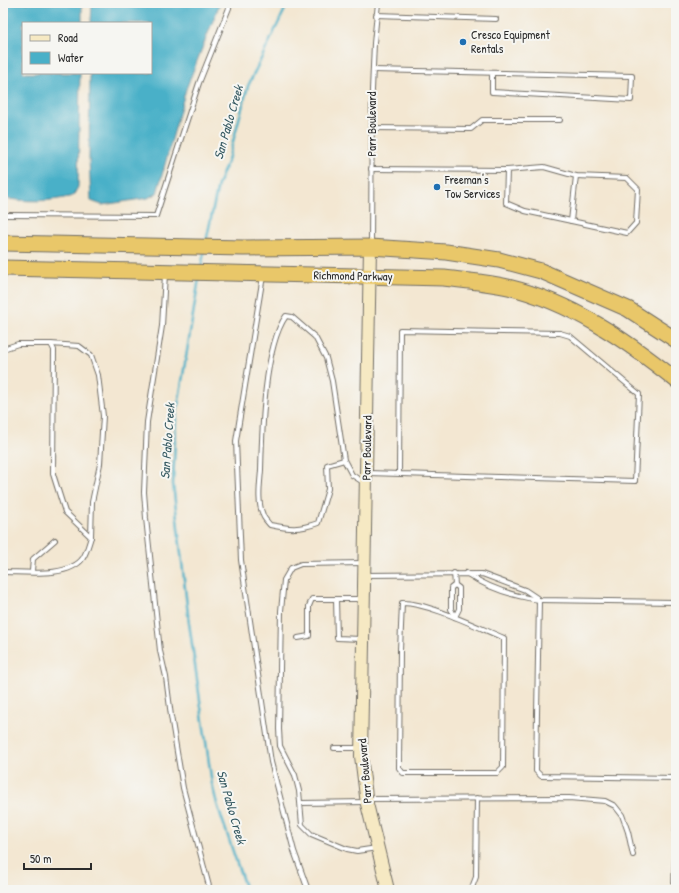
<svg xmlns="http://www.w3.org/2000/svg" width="679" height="893" font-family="'Patrick Hand',sans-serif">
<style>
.water{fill:#49b0c8;stroke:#3a6e7a}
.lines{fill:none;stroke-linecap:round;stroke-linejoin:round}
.stream{stroke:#49b0c8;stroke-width:2.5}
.lane-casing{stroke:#716d65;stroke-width:6}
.secondary-casing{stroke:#716d65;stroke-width:14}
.highway-casing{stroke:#716d65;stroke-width:17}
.lane{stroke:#fff;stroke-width:4}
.secondary{stroke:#f6e9c3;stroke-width:12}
.highway{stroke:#e9c769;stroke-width:15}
.poi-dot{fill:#1f6fb2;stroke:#f6f6f2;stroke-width:1.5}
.labels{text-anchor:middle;stroke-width:4;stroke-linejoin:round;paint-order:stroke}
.poi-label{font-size:12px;fill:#2b2b2b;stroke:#f6f6f2;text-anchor:start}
.street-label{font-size:12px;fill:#2b2b2b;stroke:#f6f6f2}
.water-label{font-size:13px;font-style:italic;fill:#365a62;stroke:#f6f6f2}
</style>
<rect width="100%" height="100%" fill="#f6f6f2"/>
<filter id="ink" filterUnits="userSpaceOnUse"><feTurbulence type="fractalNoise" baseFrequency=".025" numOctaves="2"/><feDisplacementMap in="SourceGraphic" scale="8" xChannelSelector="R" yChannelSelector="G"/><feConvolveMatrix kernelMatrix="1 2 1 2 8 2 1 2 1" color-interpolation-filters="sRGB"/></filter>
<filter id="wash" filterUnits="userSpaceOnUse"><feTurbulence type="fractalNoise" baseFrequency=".012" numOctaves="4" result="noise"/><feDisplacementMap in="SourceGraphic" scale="16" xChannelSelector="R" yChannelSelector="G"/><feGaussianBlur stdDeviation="0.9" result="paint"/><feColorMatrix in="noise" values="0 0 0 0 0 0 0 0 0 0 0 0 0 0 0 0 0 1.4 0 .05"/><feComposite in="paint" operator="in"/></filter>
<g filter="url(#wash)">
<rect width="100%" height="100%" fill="#f3e7d2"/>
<g class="water">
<path d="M3,3H82V23H23V73H80L78,187L73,196C51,202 25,202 3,198Z"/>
<path d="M92,3H220L186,89L157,193L148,198L102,205L91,201L89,158L90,73H151V23H91Z"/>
</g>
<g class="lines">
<g class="stream">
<path d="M206,242L218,185L228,160L248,86L288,3"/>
<path d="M201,268L204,253"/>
<path d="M199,278L176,418L173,484L189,623L212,784L217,804L246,890"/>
</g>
</g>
</g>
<g filter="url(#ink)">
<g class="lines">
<defs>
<g id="lane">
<path d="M376,15L496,19"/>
<path d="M373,70L632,76L631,100L492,92V73"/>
<path d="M372,128L471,129L482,120H560"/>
<path d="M371,169L507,170L544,167L576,176L627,178L638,189L636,223L627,233L525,211L506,203L507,170"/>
<path d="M3,215L156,216L199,83L231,3"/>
<path d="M571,221L576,176"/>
<path d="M371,244L372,90L374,43L378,3"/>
<path d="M165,274L162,326L147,422L144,492L146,518L160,651L166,677L171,716L183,788L210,890"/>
<path d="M263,276L236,441L241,560L271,762L294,851L308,890"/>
<path d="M51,344L79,346L91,355L98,375L103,416L100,464L92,502L91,537"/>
<path d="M3,349L18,344H51L54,350L53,474L65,512L91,537C89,543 87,552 83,558C69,578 25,572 3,572"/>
<path d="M344,460L327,465L328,489L318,523C299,530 290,529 270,525C268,522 264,519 263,515C257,502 260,484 261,470C262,431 264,347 286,316L292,317L315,337L326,358L332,381L344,460L352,475L363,482"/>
<path d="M368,473L635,481L639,394L570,336L560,333L400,330L399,473"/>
<path d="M364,563L301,564L291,568L284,580L281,611L279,729L280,746L295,775L299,791L302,825L311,834L347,849L357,851L377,848"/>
<path d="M32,571L33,559L55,540"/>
<path d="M454,573L455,585L459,588V609L455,617"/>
<path d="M466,573C488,588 513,596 539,600L676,602"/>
<path d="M365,575L482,574L525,590L537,598"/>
<path d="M336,599L337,638L361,639"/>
<path d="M539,600L536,771L541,776L676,778"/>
<path d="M402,603C429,603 477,627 504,638L503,767L497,773H403L399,768L400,650Z"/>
<path d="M455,617L451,609V588L455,585"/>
<path d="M298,638L309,636V606L312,599H362"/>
<path d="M334,748H359"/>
<path d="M368,799L569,798L605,801L615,806L622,815L628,832L633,855"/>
<path d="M301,803L366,802"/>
<path d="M471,890L476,877L477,798"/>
<path d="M674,890L676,824"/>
</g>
<path id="secondary" d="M370,247L361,756L367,804L388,890"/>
<g id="highway">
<path d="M3,243L244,248L370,247L446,252L499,260L541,271L628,309L676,340"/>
<path d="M3,268L444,278C466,281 487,282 508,287C571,302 626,340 676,380"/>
</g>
</defs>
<use href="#lane" class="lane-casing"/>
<use href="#secondary" class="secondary-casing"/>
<use href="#highway" class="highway-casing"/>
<use href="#lane" class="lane"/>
<use href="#secondary" class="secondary"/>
<use href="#highway" class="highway"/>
</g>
</g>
<g class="poi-dot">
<circle cx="463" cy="42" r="4"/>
<circle cx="437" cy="187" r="4"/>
</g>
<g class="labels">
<g class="poi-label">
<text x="471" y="39">Cresco Equipment<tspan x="471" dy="14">Rentals</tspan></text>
<text x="445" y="184">Freeman's<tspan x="445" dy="14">Tow Services</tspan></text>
</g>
<g class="street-label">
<text transform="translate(372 124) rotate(-90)" y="4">Parr Boulevard</text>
<text transform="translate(353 276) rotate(1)" y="4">Richmond Parkway</text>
<text transform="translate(367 448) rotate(-89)" y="4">Parr Boulevard</text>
<text transform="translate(365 771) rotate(-95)" y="4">Parr Boulevard</text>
</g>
<g class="water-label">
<text transform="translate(228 122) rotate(-74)" y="5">San Pablo Creek</text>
<text transform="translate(167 441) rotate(-86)" y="5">San Pablo Creek</text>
<text transform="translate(232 807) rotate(74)" y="5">San Pablo Creek</text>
</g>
</g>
<rect width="679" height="893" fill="none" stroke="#f6f6f2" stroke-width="16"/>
<rect x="22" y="22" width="130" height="52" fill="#f6f6f2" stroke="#a5a5a2"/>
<rect x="30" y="35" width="20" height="6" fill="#f6e9c3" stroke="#a5a5a2"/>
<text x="58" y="42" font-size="12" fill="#2b2b2b">Road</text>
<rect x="30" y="52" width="20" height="12" fill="#49b0c8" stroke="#a5a5a2"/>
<text x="58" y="62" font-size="12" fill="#2b2b2b">Water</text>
<path d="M24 863v6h67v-6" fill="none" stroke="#2b2b2b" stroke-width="2"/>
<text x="30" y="863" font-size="12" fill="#2b2b2b" stroke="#f6f6f2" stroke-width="3" paint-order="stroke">50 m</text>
</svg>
